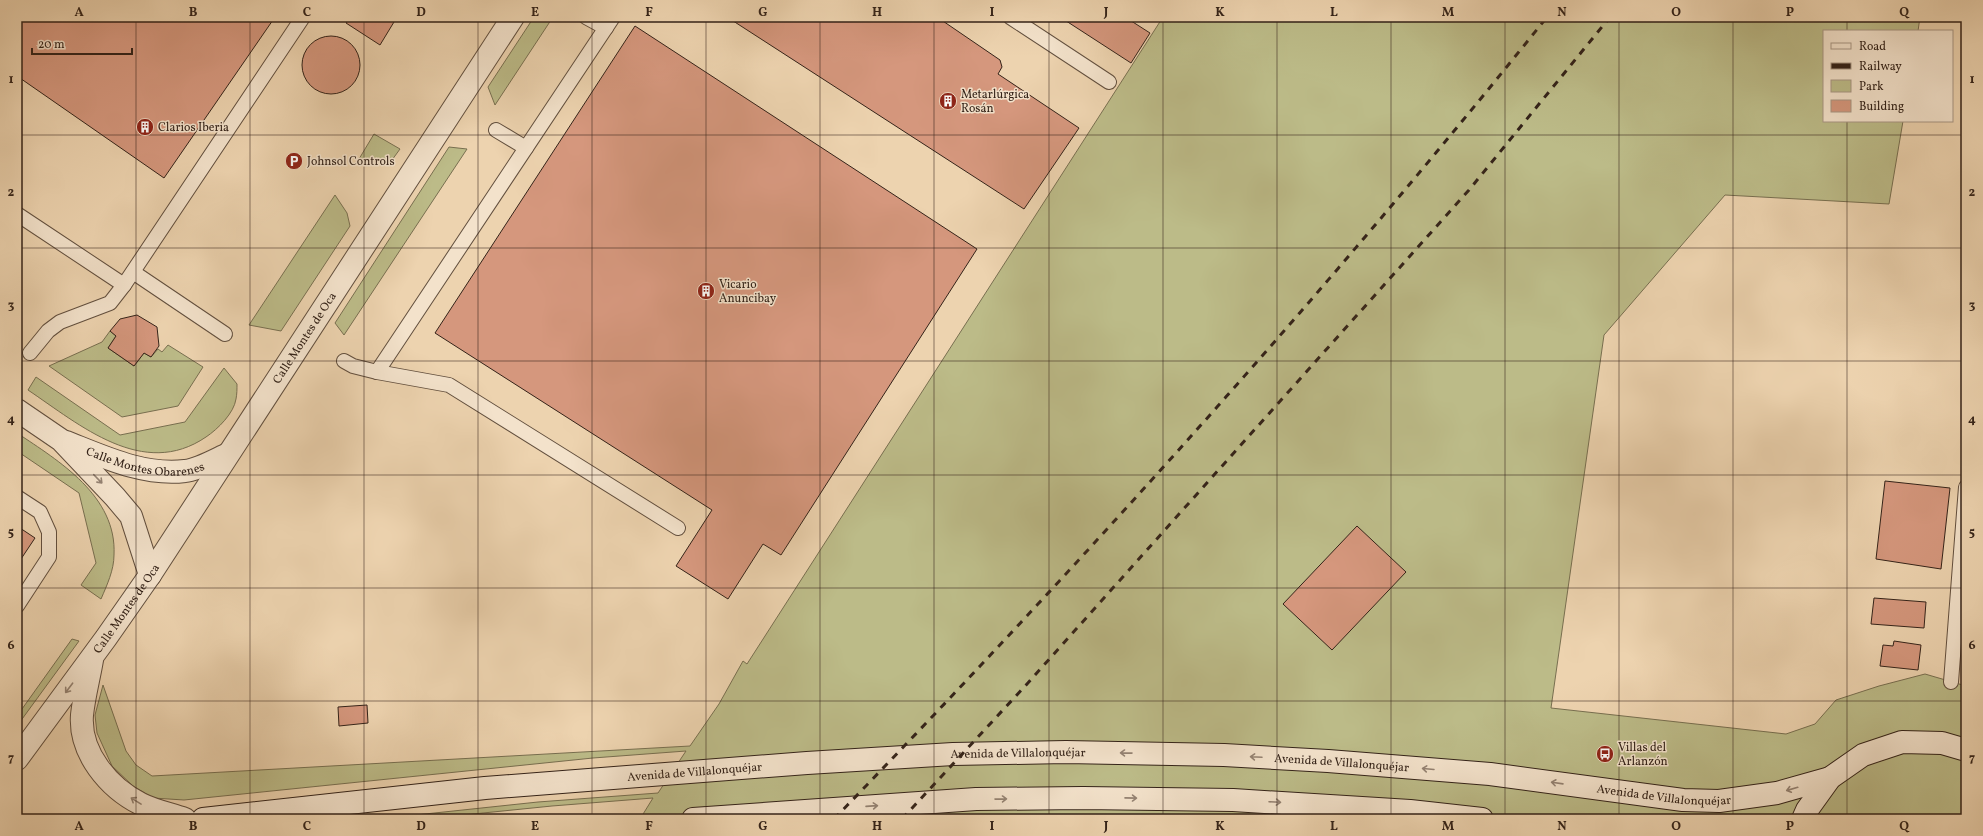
<svg xmlns="http://www.w3.org/2000/svg" width="1983" height="836" font-family="Vollkorn,serif">
<style>
.green{fill:#bcbb88;stroke:#786f50}
.building{fill:#d5977d;stroke:#342319}
.lines{fill:none;stroke-linecap:round;stroke-linejoin:round}
.lane-casing{stroke:#624f3e;stroke-width:16}
.street-casing{stroke:#624f3e;stroke-width:24}
.secondary-casing{stroke:#342319;stroke-width:24}
.lane{stroke:#f3e2cb;stroke-width:14}
.street{stroke:#f3e2cb;stroke-width:22}
.secondary{stroke:#f3e2cb;stroke-width:22}
.rail{stroke:#342319;stroke-width:3;stroke-dasharray:7 7;stroke-linecap:butt}
.oneway{stroke:#948272}
.grid{fill:none;stroke:#342319;stroke-width:1;stroke-opacity:0.55}
.labels{text-anchor:middle;stroke-width:3;stroke-linejoin:round;paint-order:stroke}
.poi-label{font-size:12px;fill:#342319;stroke:#f3e2cb;text-anchor:start}
.street-label{font-size:12px;fill:#342319;stroke:#f3e2cb}
.neatline{fill:none;stroke:#342319;stroke-width:1.5}
.grid-label{font-size:13px;text-anchor:middle;font-weight:bold;fill:#342319}
</style>
<rect width="100%" height="100%" fill="#edd3af"/>
<filter id="stains"><feTurbulence type="fractalNoise" baseFrequency=".005" numOctaves="4"/><feColorMatrix values="0 0 0 0 .2 0 0 0 0 .09 0 0 0 0 .02 0 0 0 .5 -.17"/></filter>
<radialGradient id="worn" r=".72"><stop offset=".6" stop-color="#630" stop-opacity="0"/><stop offset="1" stop-color="#630" stop-opacity=".3"/></radialGradient>
<g class="green">
<path d="M534,17H553L495,105L488,87Z"/>
<path d="M1163,17H1920L1918,31H1824V121H1903L1889,204L1725,195L1604,335L1551,708L1786,734L1815,724L1836,700L1879,686L1925,674L1966,686V819H640L653,798L552,806L424,819H378L538,802L658,793L686,751L593,758L184,800L153,798L133,786L112,766L97,733L95,715L103,685L126,751L136,765L152,776L690,746L719,704L743,661L747,664Z"/>
<path d="M374,134L400,149L392,160L359,159Z"/>
<path d="M449,147L467,149L344,335L335,323Z"/>
<path d="M335,195L347,213L350,226L281,331L249,325Z"/>
<path d="M110,331L116,336L108,348L134,366L144,353L151,357L158,349L162,352L168,345L203,367L178,406L122,417L49,366L102,342Z"/>
<path d="M224,368L237,384C237,389 237,394 236,399C234,413 218,429 206,437C143,480 80,425 28,390L36,377L120,435L185,422Z"/>
<path d="M17,433C59,461 117,496 114,555C114,570 107,585 101,599L81,585L96,563L79,493L17,451Z"/>
<path d="M72,639L79,641L17,726V716Z"/>
</g>
<g class="building">
<path d="M17,17H275L164,178L17,76Z"/>
<path d="M350,17H397L380,45L346,23Z"/>
<path d="M727,17H937L1000,60L1002,67L998,74L1079,128L1024,209Z"/>
<path d="M1060,17H1125L1150,33L1131,63Z"/>
<path d="M635,26L977,249L781,555L763,544L728,599L676,566L712,510L435,333Z"/>
<circle cx="331" cy="65" r="29"/>
<path d="M137,315L157,327L159,346L151,357L144,353L134,366L108,348L116,336L110,331L120,319Z"/>
<path d="M1885,481L1950,488L1941,569L1876,559Z"/>
<path d="M17,526L35,538L17,565Z"/>
<path d="M1357,526L1406,572L1332,650L1283,604Z"/>
<path d="M1874,598L1926,602L1924,628L1871,624Z"/>
<path d="M1894,641L1921,645L1918,670L1880,666L1883,645L1893,646Z"/>
<path d="M367,705L368,723L339,726L338,707Z"/>
</g>
<g class="lines">
<defs>
<g id="lane">
<path d="M586,17L606,28"/>
<path d="M1010,17L1109,82"/>
<path d="M496,130L526,148"/>
<path d="M17,214L124,285L110,303L60,322L48,331L30,353"/>
<path d="M133,272L225,334"/>
<path d="M124,285L303,17"/>
<path d="M344,361L353,366L377,372L449,385L678,528"/>
<path d="M377,372L613,17"/>
<path d="M17,497L40,512L49,532V557L17,606"/>
<path d="M1951,682L1966,487"/>
</g>
<g id="street">
<path d="M17,410L61,440L115,497L131,516L150,575"/>
<path id="s1" d="M66,442C104,457 144,476 185,471C198,470 217,459 228,454"/>
<path d="M92,660C89,678 84,696 82,715C79,753 109,788 141,804C155,811 171,814 185,819"/>
<path id="s2" d="M17,759L106,638L150,575L513,17"/>
</g>
<g id="secondary">
<path id="s3" d="M203,819L485,788L807,763L953,754L1066,752L1224,755L1328,761L1490,774L1683,800L1719,801L1777,793L1830,778"/>
<path d="M693,819L976,799L1083,798L1233,800L1410,811L1482,819"/>
<path d="M1803,819L1807,810L1830,778L1863,755L1902,742L1942,743L1966,750"/>
</g>
</defs>
<use href="#lane" class="lane-casing"/>
<use href="#street" class="street-casing"/>
<use href="#secondary" class="secondary-casing"/>
<use href="#lane" class="lane"/>
<use href="#street" class="street"/>
<use href="#secondary" class="secondary"/>
<g class="rail">
<path d="M834,819C1083,562 1323,296 1547,17"/>
<path d="M902,819L1027,684L1469,190L1610,17"/>
</g>
</g>
<defs><path id="oneway-shaft" d="M-6 0H5M1.5-3L5.5 0L1.5 3" fill="none" stroke-width="1.6" stroke-linecap="round" stroke-linejoin="round"/></defs>
<g class="oneway">
<use href="#oneway-shaft" transform="translate(98 479) rotate(46)"/>
<use href="#oneway-shaft" transform="translate(69 688) rotate(127)"/>
<use href="#oneway-shaft" transform="translate(1126 753) rotate(-179)"/>
<use href="#oneway-shaft" transform="translate(1256 757) rotate(-177)"/>
<use href="#oneway-shaft" transform="translate(1428 769) rotate(-175)"/>
<use href="#oneway-shaft" transform="translate(1557 783) rotate(-172)"/>
<use href="#oneway-shaft" transform="translate(1792 789) rotate(164)"/>
<use href="#oneway-shaft" transform="translate(1131 798) rotate(1)"/>
<use href="#oneway-shaft" transform="translate(1001 799) rotate(-1)"/>
<use href="#oneway-shaft" transform="translate(136 801) rotate(-148)"/>
<use href="#oneway-shaft" transform="translate(1275 802) rotate(3)"/>
<use href="#oneway-shaft" transform="translate(872 806) rotate(-4)"/>
</g>
<path class="grid" d="M136,17V819M250,17V819M364,17V819M478,17V819M592,17V819M706,17V819M820,17V819M934,17V819M1049,17V819M1163,17V819M1277,17V819M1391,17V819M1505,17V819M1619,17V819M1733,17V819M1847,17V31M1847,121V819M17,135H1966M17,248H1966M17,361H1966M17,475H1966M17,588H1966M17,701H1966"/>
<defs>
<symbol id="building-disc" viewBox="-11 -11 22 22"><circle r="9.5" fill="#8f2418" stroke="#f3e2cb"/><path d="M-4-6H4V6H1V3H-1V6H-4ZM-2.5-4.3h1.7v1.8h-1.7ZM.8-4.3h1.7v1.8H.8ZM-2.5-1h1.7V.8h-1.7ZM.8-1h1.7V.8H.8Z" fill="#fff"/></symbol>
<symbol id="parking-disc" viewBox="-11 -11 22 22"><circle r="9.5" fill="#8f2418" stroke="#f3e2cb"/><path d="M-3.5-5.5H1a3.5 3.5 0 0 1 0 7H-1V5.5H-3.5ZM-1-3.4V-.6H.8a1.4 1.4 0 0 0 0-2.8Z" fill="#fff"/></symbol>
<symbol id="bus-disc" viewBox="-11 -11 22 22"><circle r="9.5" fill="#8f2418" stroke="#f3e2cb"/><path d="M-5-6H5V4H4V6H2V4H-2V6H-4V4H-5ZM-3.5-4V0h7V-4ZM-3.5 1.2v1.5H-2V1.2ZM2 1.2v1.5H3.5V1.2Z" fill="#fff"/></symbol>
</defs>
<g fill-rule="evenodd">
<use href="#building-disc" x="938" y="91" width="20" height="20"/>
<use href="#building-disc" x="135" y="117" width="20" height="20"/>
<use href="#parking-disc" x="284" y="151" width="20" height="20"/>
<use href="#building-disc" x="696" y="281" width="20" height="20"/>
<use href="#bus-disc" x="1595" y="744" width="20" height="20"/>
</g>
<g class="labels">
<g class="poi-label">
<text x="961" y="98">Metarlúrgica<tspan x="961" dy="14">Rosán</tspan></text>
<text x="158" y="131">Clarios Iberia</text>
<text x="307" y="165">Johnsol Controls</text>
<text x="719" y="288">Vicario<tspan x="719" dy="14">Anuncibay</tspan></text>
<text x="1618" y="751">Villas del<tspan x="1618" dy="14">Arlanzón</tspan></text>
</g>
<g class="street-label">
<text dy="4" stroke="none"><textPath href="#s2" startOffset="510">Calle Montes de Oca</textPath></text>
<text dy="4" stroke="none"><textPath href="#s1" startOffset="83">Calle Montes Obarenes</textPath></text>
<text dy="4" stroke="none"><textPath href="#s2" startOffset="186">Calle Montes de Oca</textPath></text>
<text dy="4" stroke="none"><textPath href="#s3" startOffset="818">Avenida de Villalonquéjar</textPath></text>
<text dy="4" stroke="none"><textPath href="#s3" startOffset="1142">Avenida de Villalonquéjar</textPath></text>
<text dy="4" stroke="none"><textPath href="#s3" startOffset="494">Avenida de Villalonquéjar</textPath></text>
<text dy="4" stroke="none"><textPath href="#s3" startOffset="1466">Avenida de Villalonquéjar</textPath></text>
</g>
</g>
<rect width="1983" height="836" fill="none" stroke="#edd3af" stroke-width="44"/>
<rect x="1823" y="30" width="130" height="92" fill="#f3e2cb" stroke="#a79684"/>
<rect x="1831" y="43" width="20" height="6" fill="#f3e2cb" stroke="#a79684"/>
<text x="1859" y="50" font-size="12" fill="#342319">Road</text>
<rect x="1831" y="63" width="20" height="6" fill="#342319" stroke="#a79684"/>
<text x="1859" y="70" font-size="12" fill="#342319">Railway</text>
<rect x="1831" y="80" width="20" height="12" fill="#bcbb88" stroke="#a79684"/>
<text x="1859" y="90" font-size="12" fill="#342319">Park</text>
<rect x="1831" y="100" width="20" height="12" fill="#d5977d" stroke="#a79684"/>
<text x="1859" y="110" font-size="12" fill="#342319">Building</text>
<path d="M32 48v6h100v-6" fill="none" stroke="#342319" stroke-width="2"/>
<text x="38" y="48" font-size="12" fill="#342319" stroke="#f3e2cb" stroke-width="3" paint-order="stroke">20 m</text>
<rect x="22" y="22" width="1939" height="792" class="neatline"/>
<g class="grid-label">
<text x="79" y="16">A</text>
<text x="193" y="16">B</text>
<text x="307" y="16">C</text>
<text x="421" y="16">D</text>
<text x="535" y="16">E</text>
<text x="649" y="16">F</text>
<text x="763" y="16">G</text>
<text x="877" y="16">H</text>
<text x="992" y="16">I</text>
<text x="1106" y="16">J</text>
<text x="1220" y="16">K</text>
<text x="1334" y="16">L</text>
<text x="1448" y="16">M</text>
<text x="1562" y="16">N</text>
<text x="1676" y="16">O</text>
<text x="1790" y="16">P</text>
<text x="1904" y="16">Q</text>
<text x="11" y="83">1</text>
<text x="1972" y="83">1</text>
<text x="11" y="196">2</text>
<text x="1972" y="196">2</text>
<text x="11" y="309">3</text>
<text x="1972" y="309">3</text>
<text x="11" y="423">4</text>
<text x="1972" y="423">4</text>
<text x="11" y="536">5</text>
<text x="1972" y="536">5</text>
<text x="11" y="649">6</text>
<text x="1972" y="649">6</text>
<text x="11" y="762">7</text>
<text x="1972" y="762">7</text>
<text x="79" y="830">A</text>
<text x="193" y="830">B</text>
<text x="307" y="830">C</text>
<text x="421" y="830">D</text>
<text x="535" y="830">E</text>
<text x="649" y="830">F</text>
<text x="763" y="830">G</text>
<text x="877" y="830">H</text>
<text x="992" y="830">I</text>
<text x="1106" y="830">J</text>
<text x="1220" y="830">K</text>
<text x="1334" y="830">L</text>
<text x="1448" y="830">M</text>
<text x="1562" y="830">N</text>
<text x="1676" y="830">O</text>
<text x="1790" y="830">P</text>
<text x="1904" y="830">Q</text>
</g>
<rect width="100%" height="100%" filter="url(#stains)"/>
<rect width="100%" height="100%" fill="url(#worn)"/>
</svg>
